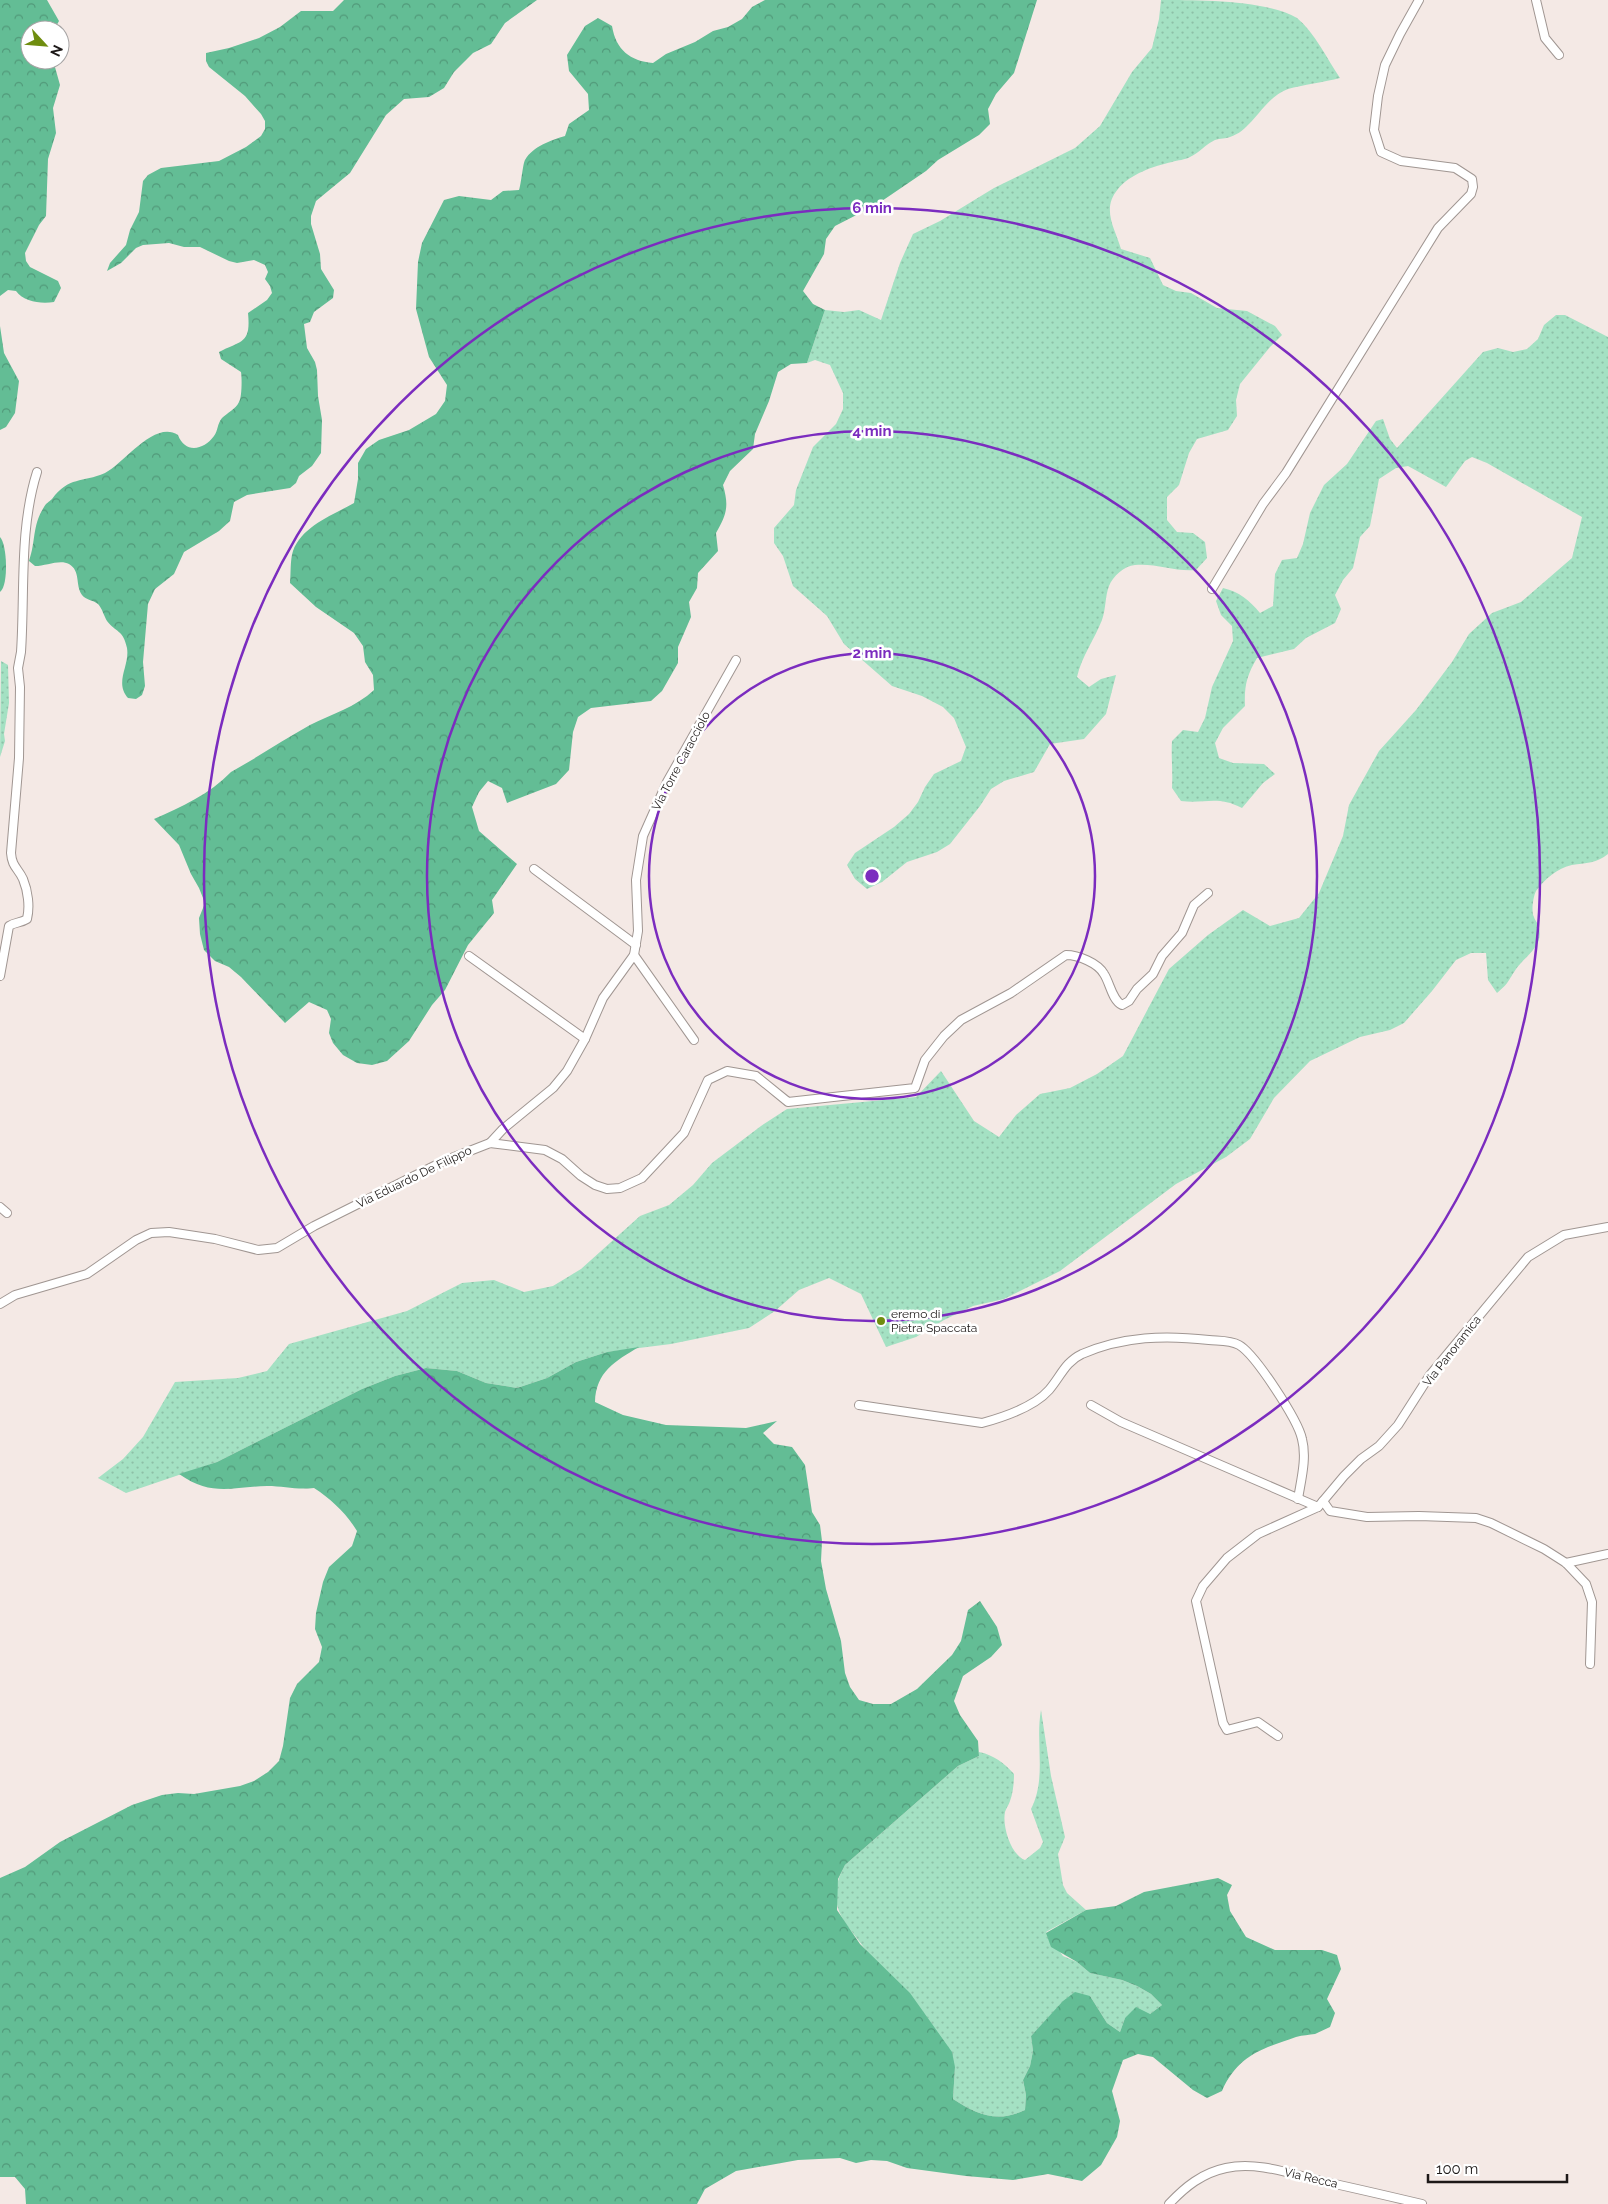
<svg xmlns="http://www.w3.org/2000/svg" width="1608" height="2204" font-family="Raleway,sans-serif">
<style>
.grass{fill:url(#grass-dots)}
.forest{fill:url(#forest-crowns)}
.lines{fill:none;stroke-linecap:round;stroke-linejoin:round}
.minor-casing{stroke:#a09692;stroke-width:10}
.minor{stroke:#fff;stroke-width:8}
.ring{fill:none;stroke:#7b2cbf;stroke-width:2.5}
.poi-dot{fill:#6f8d0f;stroke:#fff;stroke-width:2}
.labels{text-anchor:middle;stroke-width:5;stroke-linejoin:round;paint-order:stroke}
.street-label{font-size:12px;fill:#1d1918;stroke:#fff}
.poi-label{font-size:12px;fill:#1d1918;stroke:#fff;text-anchor:start}
.centre{fill:#7b2cbf;stroke:#fff;stroke-width:2.5}
.ring-label{font-size:15px;text-anchor:middle;font-weight:bold;fill:#7b2cbf;stroke:#fff;stroke-width:5;stroke-linejoin:round;paint-order:stroke}
</style>
<defs>
<pattern id="grass-dots" width="8" height="8" patternUnits="userSpaceOnUse" patternTransform="scale(1.25)"><rect width="8" height="8" fill="#a4e1c3"/><path d="M2 2h.1M6 6h.1" fill="none" stroke="#8dc0a7" stroke-width="1.8" stroke-linecap="round"/></pattern>
<pattern id="forest-crowns" width="20" height="18" patternUnits="userSpaceOnUse" patternTransform="scale(1.25)"><rect width="20" height="18" fill="#63bd95"/><path d="M2 6a3 3 0 1 1 6 0M12 15a3 3 0 1 1 6 0" fill="none" stroke="#519979"/></pattern>
</defs>
<rect width="100%" height="100%" fill="#f4e9e5"/>
<g class="grass">
<path d="M1161,0C1198,0 1267,0 1297,18C1315,33 1327,59 1340,78C1325,82 1302,85 1288,89C1262,99 1253,130 1230,137C1226,139 1220,138 1215,140C1206,144 1199,153 1190,157C1185,160 1178,160 1172,162C1154,166 1130,174 1118,189C1101,209 1115,228 1121,249L1150,258L1163,285L1176,291L1191,293L1217,308L1247,311L1275,326L1282,335L1270,347L1240,384L1236,400L1237,416L1228,430L1197,439L1189,453L1179,485L1167,497V520L1177,532L1193,533L1205,542L1207,558L1196,570C1175,572 1156,563 1135,565C1124,566 1113,576 1109,586C1105,596 1106,609 1102,620C1094,640 1082,656 1077,677L1089,687L1101,679L1116,675L1106,714L1084,739L1050,744L1034,772L1004,781L991,789L980,806L950,844L937,852L907,862L882,882L867,889L855,879L847,865L855,853L894,827L909,814L918,802L925,787L934,774L961,761L966,747L954,718L943,707L922,696L892,686L844,644L827,616L793,586L783,556L774,543V528L794,505L796,490L813,447L836,424L843,409V393L830,365L815,360L807,363L825,310L844,312L859,310L881,320L900,263L913,234L940,221L994,188L1075,148L1100,126L1132,72L1152,48L1159,19Z"/>
<path d="M1556,315H1565L1608,337V854C1597,863 1586,863 1572,865C1557,868 1545,879 1536,891C1533,897 1531,912 1534,917C1535,921 1539,924 1539,928C1544,946 1524,957 1516,969C1508,981 1509,983 1497,993L1488,980L1486,953H1471L1456,960L1432,991L1404,1023L1390,1030L1360,1037L1310,1061L1274,1098L1250,1139L1226,1157L1176,1184L1060,1271L1004,1299L973,1306L944,1320L916,1337L886,1347L861,1294L829,1278L799,1290L775,1311L749,1328L671,1344L607,1352L576,1362L547,1378L517,1388L486,1383L457,1371L426,1368L395,1376L362,1389L217,1462L126,1493L98,1478L123,1459L143,1437L175,1382L238,1378L267,1371L289,1344L407,1311L462,1283L494,1280L524,1292L553,1286L581,1269L640,1216L669,1205L693,1185L712,1163L761,1126L787,1109L916,1097L941,1071L974,1121L999,1137L1016,1115L1040,1094L1070,1088L1097,1074L1123,1056L1169,969L1208,935L1243,910L1270,926L1299,918L1319,893L1343,836L1349,805L1379,751L1416,710L1452,662L1469,634L1492,613L1521,602L1572,558L1582,517L1487,463L1472,457L1465,461L1446,487L1408,466L1396,468L1379,479L1370,526L1360,537L1353,568L1343,580L1335,595L1341,609L1335,623L1306,638L1294,649L1257,658C1247,675 1244,686 1245,706L1223,728L1215,743L1219,758L1233,763L1264,764L1275,774L1263,783L1242,808C1217,795 1206,804 1181,801L1172,788C1173,772 1171,757 1172,741L1183,730L1198,732L1205,718L1212,687L1233,641L1232,626L1221,615L1216,601L1223,588C1240,592 1249,600 1260,613L1273,606L1275,574L1282,560L1297,558L1303,544L1310,513L1324,485L1347,464L1376,421L1383,419L1390,439L1397,448L1483,352L1498,348L1513,352L1527,349L1538,339L1544,325Z"/>
<path d="M1,661L8,665L9,703L4,734L5,741L0,757Z"/>
<path d="M1041,1710L1051,1776L1065,1837L1058,1854L1063,1885L1067,1893L1086,1910L1046,1932L1063,1956L1077,1962L1090,1973L1122,1980L1137,1986L1151,1994L1162,2005L1150,2014L1125,2018L1120,2032L1107,2023L1090,1996L1053,2013L1031,2036L1033,2051L1030,2066L1023,2080L1026,2095L1025,2110C997,2123 978,2115 953,2099L955,2067L846,1924C832,1902 833,1888 845,1865L958,1766L979,1756V1752C994,1755 1004,1763 1014,1774C1014,1783 1013,1793 1010,1801C1009,1805 1006,1808 1005,1812C1002,1826 1011,1855 1025,1860L1040,1848L1043,1842L1031,1809C1047,1778 1035,1743 1041,1710Z"/>
</g>
<g class="forest">
<path d="M0,0H47L59,21L54,30H30V60H53L60,85L53,108L56,133L48,159L46,216L39,225L25,253L26,261L30,267L58,281L61,288L54,302C41,304 24,302 16,291L8,290L0,296Z"/>
<path d="M344,0H537L505,23L491,44L473,53L454,72L444,88L429,97L404,99L386,115L350,173L316,201L311,216V224L320,254L321,269L334,290L333,298L314,312L310,322L304,324L307,348L315,362L317,370L318,396L322,420L321,453L312,466L299,476L296,483L290,488L247,495L234,502L230,521L219,531L184,552L174,574L155,589L148,604L143,662L145,686L142,695L136,699L128,698C114,682 130,666 127,648C123,629 116,633 107,621C104,616 102,608 98,604C93,600 86,600 82,595C75,585 81,571 69,564C60,559 46,566 35,566L29,561C36,541 32,526 44,507C46,503 49,502 52,499C69,476 82,483 105,473C125,463 154,420 178,435C185,454 204,450 214,436C218,431 217,424 222,418C227,413 236,409 239,402C242,397 242,378 241,372L221,359L219,352C242,340 251,344 248,313L267,300L272,293L270,286L265,279L268,272L265,265L254,260L237,263L229,261L200,247H184L169,243L143,245L136,248L121,263L107,271L110,263L126,245L130,230L139,212L143,181L148,175L161,168L219,161L246,147L261,136L265,129V121L261,114L245,96L209,67L206,61V53L229,48L259,38L280,27L301,11H333Z"/>
<path d="M765,0H1037L1014,73L996,94L988,109L990,124L979,135L938,160L926,171L876,205L835,226L826,239L824,254L803,291L813,304L825,310L807,363L791,364L778,372L769,401L755,434L753,449L730,471L723,485C729,506 727,514 716,533L718,551L698,573L697,588L689,602L691,617L678,647V663L662,691L651,701L591,708L578,717L573,732L569,770L556,784L507,803L502,788L488,781L479,792L472,807L479,831L517,864L492,900L494,913L468,945L445,990L432,1005L409,1041L387,1061L372,1065L357,1063L343,1055L333,1043L329,1033L331,1019L327,1010L309,1002L285,1023L241,977L229,967L215,961L204,950L200,934L199,918L205,903L199,888L191,874L179,845L154,819C181,807 210,794 231,772C258,757 283,740 310,725C332,714 356,707 374,690L373,675L365,662L363,646L354,633L316,607L290,583C291,573 290,560 293,551C302,526 333,515 354,503L358,479V463L366,449L379,440L409,430L436,414L445,401L447,385L429,357L416,309L418,262L422,243L444,200L459,196L491,200L503,191L519,190C521,184 523,163 525,160C533,146 552,140 565,136L569,124L589,110L588,94L569,71L567,55L585,26L598,18L612,26C616,50 630,61 653,63L666,54L695,42L713,31L728,27L742,19L752,7Z"/>
<path d="M0,326L4,353L19,381L15,413L6,427L0,430Z"/>
<path d="M0,537C7,544 9,585 0,592Z"/>
<path d="M639,1347C615,1361 596,1372 595,1402L623,1415L666,1425L746,1428L777,1421L763,1433L774,1444L792,1447L805,1465L812,1512L820,1525L822,1541L821,1561L826,1589L841,1641L845,1673L850,1687L859,1700L873,1704H891L917,1689L952,1655L961,1641L968,1610L980,1601L997,1627L1002,1645L991,1657L963,1676L954,1701L960,1715L978,1741L979,1756L958,1766L845,1865L838,1879L837,1910L860,1944L910,1993L952,2052L955,2067L953,2099C978,2115 997,2123 1025,2110L1026,2095L1023,2080L1030,2066L1033,2051L1031,2036L1063,2001L1075,1992L1090,1996L1107,2023L1120,2032L1125,2018L1136,2007L1150,2014L1162,2005L1151,1994L1137,1986L1122,1980L1090,1973L1077,1962L1051,1947L1046,1933L1086,1910L1116,1906L1144,1892L1218,1878L1232,1885L1227,1895L1230,1911L1246,1937L1275,1950H1322L1337,1955L1341,1969L1327,1999L1335,2013L1330,2027C1325,2029 1320,2032 1315,2034C1309,2035 1303,2035 1296,2037C1262,2049 1238,2055 1222,2091L1207,2098L1193,2090L1153,2057L1138,2054L1123,2060L1112,2091L1120,2121L1117,2137L1101,2165L1082,2181L1048,2174L1013,2180L966,2176L907,2168L887,2161L871,2160L856,2163L840,2158L798,2160L736,2171L705,2189L697,2204H26L25,2189L15,2177H0V1878L25,1867L60,1842L132,1805L162,1795L178,1793L194,1794L240,1786L254,1781L268,1772L279,1761L283,1746L290,1698L297,1684L319,1662L322,1647L315,1629L316,1613L323,1582L329,1567L352,1546L357,1531C346,1513 331,1499 314,1488C296,1490 284,1486 267,1486C231,1487 212,1497 179,1474L217,1462L362,1389L395,1376L426,1368L457,1371L486,1383L517,1388L547,1378L576,1362L607,1352Z"/>
</g>
<g class="lines">
<defs>
<g id="minor">
<path d="M1536,0L1545,38L1559,55"/>
<path d="M1212,589L1263,504L1286,473L1438,228L1471,194L1473,187L1472,179L1455,168L1401,161L1381,152L1374,130L1378,96L1385,65L1400,34L1419,0"/>
<path d="M534,869L636,945"/>
<path d="M634,955L694,1040"/>
<path d="M469,956L585,1039"/>
<path d="M0,976L9,926C15,922 21,923 27,919C30,907 28,891 23,879C18,868 12,867 11,853L19,758L20,687L18,668L21,652C25,592 19,529 37,472"/>
<path d="M490,1143L503,1129L553,1088L567,1071L585,1039L603,998L634,955L638,931L636,880L643,836L667,782L736,660"/>
<path d="M0,1207L7,1213"/>
<path d="M0,1304L15,1295L87,1274L136,1240L151,1233L169,1232L215,1239L258,1250L277,1248L314,1226L444,1161L490,1143L545,1150L562,1159L581,1176L595,1185L607,1189L620,1188L642,1178L684,1133L708,1080L727,1071L756,1076L788,1102L915,1088L925,1060L944,1036L961,1020L1011,993L1066,955C1078,955 1098,963 1104,974C1110,983 1112,1000 1122,1005L1129,1001L1137,989L1153,974L1162,956L1182,933L1194,905L1208,893"/>
<path d="M859,1405L982,1423C1004,1417 1034,1407 1049,1390C1061,1376 1065,1362 1082,1354C1124,1336 1165,1335 1209,1340C1218,1341 1230,1340 1239,1345C1255,1354 1298,1420 1302,1439C1307,1458 1301,1480 1298,1499"/>
<path d="M1091,1405L1121,1422L1318,1507"/>
<path d="M1323,1501L1330,1511L1367,1517L1419,1516L1476,1518L1491,1523L1544,1549L1566,1563L1586,1584L1592,1602L1590,1664"/>
<path d="M1566,1563L1608,1554"/>
<path d="M1278,1736L1258,1722L1227,1730L1223,1723L1196,1601L1203,1586L1227,1558L1258,1534L1318,1507L1344,1476L1361,1459L1379,1446L1398,1425L1430,1375L1528,1257L1564,1235L1608,1227"/>
<path d="M1169,2204C1185,2187 1202,2173 1226,2168C1257,2161 1291,2174 1321,2181C1354,2188 1388,2196 1422,2204"/>
</g>
</defs>
<use href="#minor" class="minor-casing"/>
<use href="#minor" class="minor"/>
</g>
<g class="ring">
<circle cx="872" cy="876" r="223"/>
<circle cx="872" cy="876" r="445"/>
<circle cx="872" cy="876" r="668"/>
</g>
<circle class="poi-dot" cx="881" cy="1321" r="5"/>
<g class="labels">
<g class="street-label">
<text transform="translate(681 761) rotate(-62)" y="4">Via Torre Caracciolo</text>
<text transform="translate(414 1177) rotate(-26)" y="4">Via Eduardo De Filippo</text>
<text transform="translate(1452 1351) rotate(-52)" y="4">Via Panoramica</text>
<text transform="translate(1311 2178) rotate(13)" y="4">Via Recca</text>
</g>
<g class="poi-label">
<text x="891" y="1318">eremo di<tspan x="891" dy="14">Pietra Spaccata</tspan></text>
</g>
</g>
<circle cx="872" cy="876" r="8" class="centre"/>
<g class="ring-label">
<text x="872" y="213">6 min</text>
<text x="872" y="436">4 min</text>
<text x="872" y="658">2 min</text>
</g>
<g transform="translate(45 45) rotate(116)"><circle r="24" fill="#ffffff" stroke="#a5a3a3"/>
<path d="M0-4L9 19L0 12L-9 19Z" fill="#6f8d0f"/>
<text y="-8" font-size="14" font-weight="bold" text-anchor="middle" fill="#1d1918">N</text>
</g>
<path d="M1428 2174v8h139v-8" fill="none" stroke="#1d1918" stroke-width="2.5"/>
<text x="1436" y="2174" font-size="15" fill="#1d1918" stroke="#ffffff" stroke-width="4" paint-order="stroke">100 m</text>
</svg>
